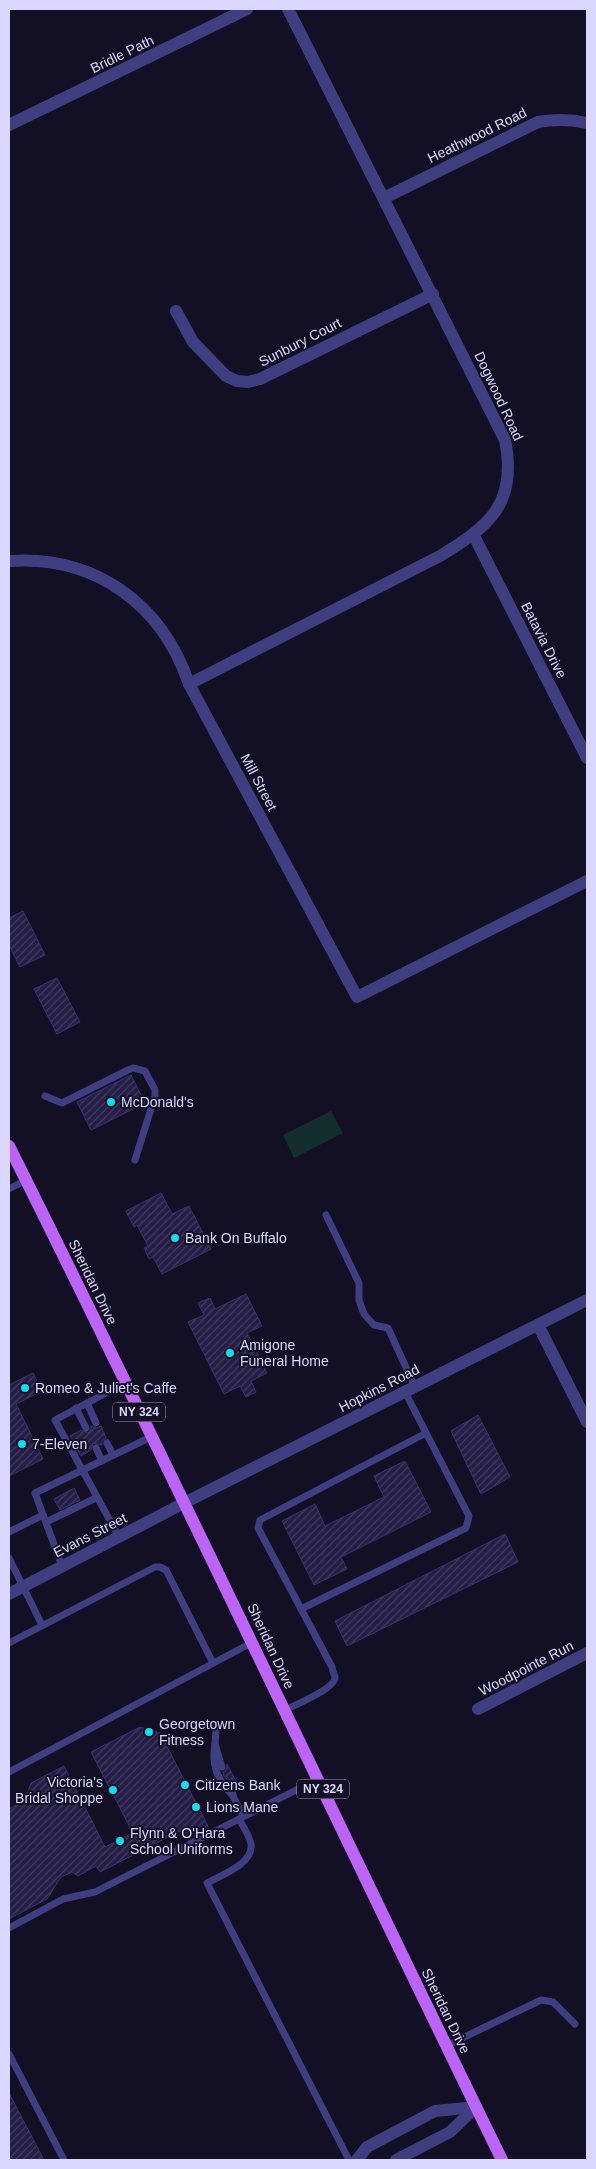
<svg xmlns="http://www.w3.org/2000/svg" width="596" height="2169" font-family="Helvetica,sans-serif">
<style>
.green{fill:#142e2d}
.building{fill:url(#building-hatch);stroke:#3c316f}
.lines{fill:none;stroke-linecap:round;stroke-linejoin:round}
.service{stroke:#3f3e81;stroke-width:7}
.minor{stroke:#3f3e81;stroke-width:12}
.tertiary{stroke:#3f3e81;stroke-width:12}
.primary{stroke:#bc64f6;stroke-width:12}
.poi-dot{fill:#0edff1;stroke:#131025;stroke-width:2}
.labels{text-anchor:middle;stroke-width:4;stroke-linejoin:round;paint-order:stroke}
.shield{fill:#131025;stroke:#9e9bbc;stroke-width:1}
.shield-label{font-size:12px;font-weight:bold;fill:#dad6fd}
.street-label{font-size:14px;fill:#dad6fd;stroke:#131025}
.poi-label{font-size:14px;fill:#dad6fd;stroke:#131025;text-anchor:start}
</style>
<defs>
<pattern id="building-hatch" width="6" height="6" patternUnits="userSpaceOnUse" patternTransform="scale(1.25)"><rect width="6" height="6" fill="#241d45"/><path d="M-1 1l2-2M0 6l6-6M5 7l2-2" fill="none" stroke="#433d61"/></pattern>
</defs>
<rect width="100%" height="100%" fill="#131025"/>
<path class="green" d="M331,1111L343,1133L294,1158L283,1135Z"/>
<g class="building">
<path d="M23,911L45,955L20,967L9,945V918Z"/>
<path d="M57,978L80,1022L57,1034L34,989Z"/>
<path d="M131,1075L145,1103L91,1130L77,1102Z"/>
<path d="M161,1193L172,1214L189,1206L211,1249L162,1274L153,1257L149,1259L144,1248L148,1246L137,1225L134,1227L126,1211Z"/>
<path d="M246,1294L262,1326L247,1333L267,1373L251,1381L256,1392L246,1397L240,1386L224,1394L188,1322L204,1315L198,1303L210,1298L215,1309Z"/>
<path d="M33,1373L42,1391L16,1404L43,1459L9,1476V1385Z"/>
<path d="M478,1415L510,1477L481,1494L451,1431Z"/>
<path d="M91,1426L96,1428L101,1426L106,1438L102,1441V1445L93,1443L91,1450L81,1456L70,1436L81,1430L88,1433L91,1430Z"/>
<path d="M405,1461L431,1512L341,1557L347,1569L314,1585L282,1521L315,1504L325,1526L384,1497L374,1476Z"/>
<path d="M74,1488L80,1500L60,1510L54,1499Z"/>
<path d="M505,1534L518,1562L347,1646L335,1621Z"/>
<path d="M140,1727L160,1733L208,1826L184,1839L180,1831L100,1872L96,1866L78,1876L72,1872L61,1877L47,1899L9,1919V1809L25,1800L31,1783L64,1766L105,1847L133,1833L91,1752Z"/>
<path d="M227,1764L236,1781H235L231,1779L227,1780L224,1776L223,1772L226,1770Z"/>
<path d="M9,2093L44,2160H9Z"/>
</g>
<g class="lines">
<g class="service">
<path d="M45,1096L62,1103L128,1070L133,1068L145,1071L155,1090V1096L135,1160"/>
<path d="M9,1189L26,1180"/>
<path d="M326,1215L359,1283V1300L364,1314L374,1325L388,1328L415,1387"/>
<path d="M87,1403L96,1423"/>
<path d="M76,1408L86,1428"/>
<path d="M107,1443L113,1455"/>
<path d="M96,1448L102,1461"/>
<path d="M46,1522L96,1498"/>
<path d="M9,1532L43,1515"/>
<path d="M119,1537L55,1420L125,1383"/>
<path d="M9,1558L42,1625"/>
<path d="M62,1566L35,1493L151,1437"/>
<path d="M301,1609L466,1528L469,1516L405,1392"/>
<path d="M9,1643L155,1567H160L166,1570L213,1663"/>
<path d="M285,1710C295,1705 334,1689 335,1678C335,1675 332,1670 332,1667L258,1528L260,1520L426,1433"/>
<path d="M216,1730L215,1744L222,1767"/>
<path d="M215,1744C211,1767 218,1780 233,1796"/>
<path d="M9,1772L253,1642"/>
<path d="M231,1784L233,1796L243,1816"/>
<path d="M239,1819C243,1826 249,1835 251,1844C254,1864 221,1875 207,1883L349,2160"/>
<path d="M9,1928L63,1899L95,1892L318,1779"/>
<path d="M446,2046L541,2000L553,2002L575,2024"/>
<path d="M9,2054L64,2160"/>
</g>
<g class="minor">
<path d="M9,125L247,9"/>
<path d="M384,198L538,122C556,119 570,119 587,123"/>
<path d="M176,311L193,342L226,376L237,381L248,382L260,379L433,294"/>
<path d="M474,536L587,758"/>
<path d="M9,561C95,555 162,604 189,684L357,997L587,881"/>
<path d="M189,684L440,556C489,526 518,504 505,440L288,9"/>
<path d="M538,1325L587,1422"/>
<path d="M478,1709L587,1653"/>
<path d="M357,2160L367,2147L435,2111L476,2107"/>
<path d="M396,2160L450,2132L476,2107"/>
</g>
<path class="tertiary" d="M9,1594L184,1503L587,1300"/>
<path class="primary" d="M9,1146C177,1482 337,1823 502,2160"/>
</g>
<g class="poi-dot">
<circle cx="111" cy="1102" r="5"/>
<circle cx="175" cy="1238" r="5"/>
<circle cx="230" cy="1353" r="5"/>
<circle cx="25" cy="1388" r="5"/>
<circle cx="22" cy="1444" r="5"/>
<circle cx="149" cy="1732" r="5"/>
<circle cx="185" cy="1785" r="5"/>
<circle cx="113" cy="1790" r="5"/>
<circle cx="196" cy="1807" r="5"/>
<circle cx="120" cy="1841" r="5"/>
</g>
<g class="labels">
<g class="shield">
<rect x="113" y="1402.5" width="52" height="19" rx="4"/>
<rect x="297" y="1779.5" width="52" height="19" rx="4"/>
</g>
<g class="shield-label">
<text x="139" y="1416">NY 324</text>
<text x="323" y="1793">NY 324</text>
</g>
<g class="street-label">
<text transform="translate(122 54) rotate(-26)" y="5">Bridle Path</text>
<text transform="translate(477 135) rotate(-26)" y="5">Heathwood Road</text>
<text transform="translate(300 342) rotate(-27)" y="5">Sunbury Court</text>
<text transform="translate(499 396) rotate(65)" y="5">Dogwood Road</text>
<text transform="translate(544 640) rotate(63)" y="5">Batavia Drive</text>
<text transform="translate(259 782) rotate(62)" y="5">Mill Street</text>
<text transform="translate(93 1282) rotate(64)" y="5">Sheridan Drive</text>
<text transform="translate(379 1388) rotate(-27)" y="5">Hopkins Road</text>
<text transform="translate(90 1535) rotate(-27)" y="5">Evans Street</text>
<text transform="translate(271 1646) rotate(65)" y="5">Sheridan Drive</text>
<text transform="translate(526 1668) rotate(-27)" y="5">Woodpointe Run</text>
<text transform="translate(446 2011) rotate(64)" y="5">Sheridan Drive</text>
</g>
<g class="poi-label">
<text x="121" y="1107">McDonald's</text>
<text x="185" y="1243">Bank On Buffalo</text>
<text x="240" y="1350">Amigone<tspan x="240" dy="16">Funeral Home</tspan></text>
<text x="35" y="1393">Romeo &amp; Juliet's Caffe</text>
<text x="32" y="1449">7-Eleven</text>
<text x="159" y="1729">Georgetown<tspan x="159" dy="16">Fitness</tspan></text>
<text x="103" y="1787" text-anchor="end">Victoria's<tspan x="103" dy="16">Bridal Shoppe</tspan></text>
<text x="195" y="1790">Citizens Bank</text>
<text x="206" y="1812">Lions Mane</text>
<text x="130" y="1838">Flynn &amp; O'Hara<tspan x="130" dy="16">School Uniforms</tspan></text>
</g>
</g>
<rect width="596" height="2169" fill="none" stroke="#dad6fd" stroke-width="20"/>
</svg>
